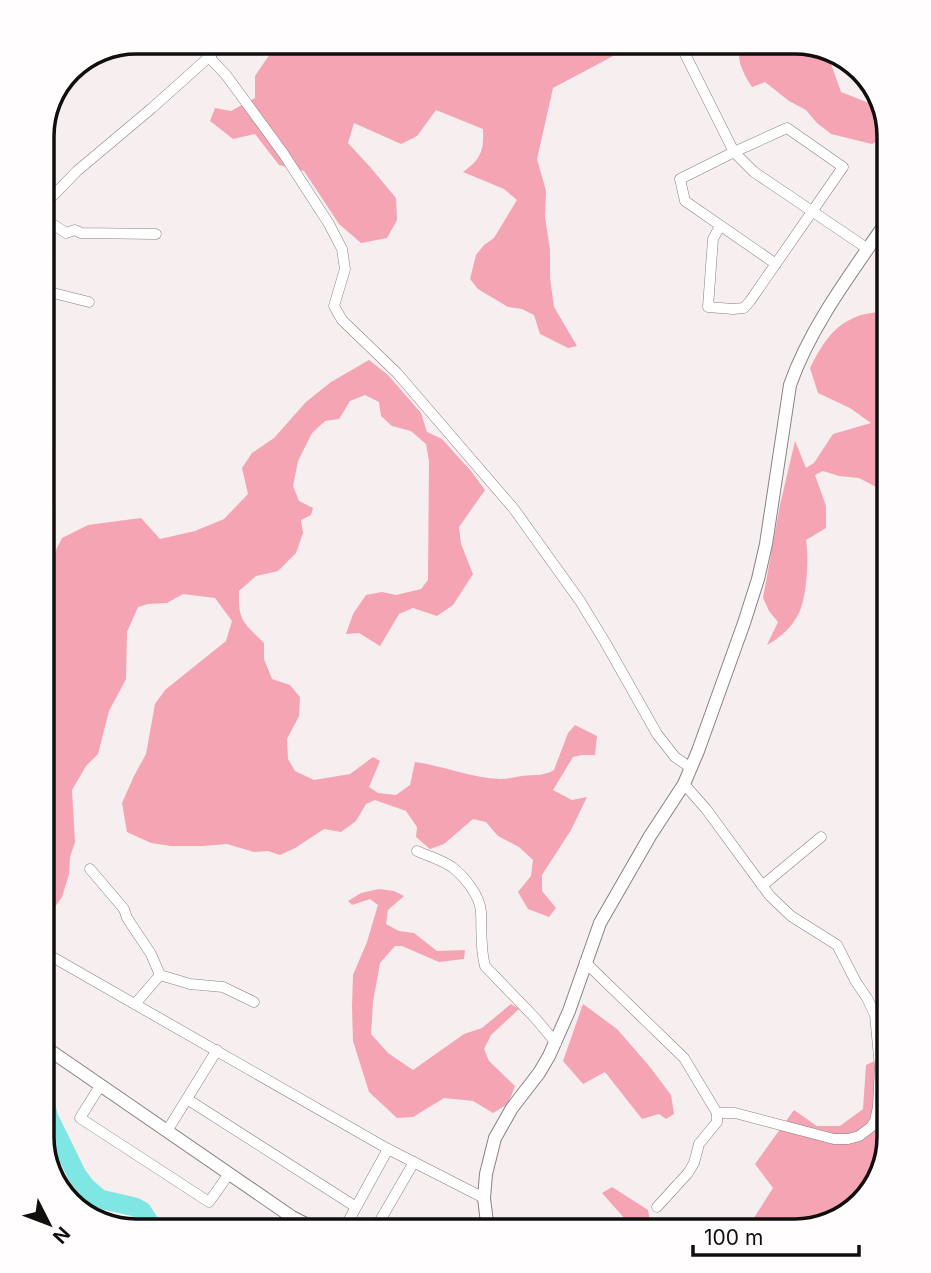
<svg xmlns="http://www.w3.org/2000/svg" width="931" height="1273" font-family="Inter,sans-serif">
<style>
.forest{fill:#f5a4b3}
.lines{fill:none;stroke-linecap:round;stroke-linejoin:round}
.river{stroke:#7ee6e3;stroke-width:19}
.street-casing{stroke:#888182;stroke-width:11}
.secondary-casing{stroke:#888182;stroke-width:14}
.street{stroke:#fff;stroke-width:10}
.secondary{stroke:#fff;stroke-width:12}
.rim{fill:none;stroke:#110e0e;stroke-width:3.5}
</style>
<rect width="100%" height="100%" fill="#f6eeef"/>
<g class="forest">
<path d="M281,42H612L615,55L553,88L537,159L546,191L545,217L550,250V278L554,307L577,346L568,348L540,334L534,315L522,309L508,307L478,289L470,279L476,255L484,245L494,238L517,200L504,189L463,172C481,159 484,151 483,129L436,110L417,136L401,144L354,123L348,143L371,168L396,198L397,220L387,238L361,243L339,224L304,171L279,165L255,134L233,139L210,121L215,108L231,111L255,98V76L274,48Z"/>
<path d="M741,42H800L826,50L841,92L879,107L881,106L889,135L872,144L831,134L817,123L806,110L789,101L765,82L752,87C743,73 735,59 741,42Z"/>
<path d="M889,306V506L876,487L859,478L839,476L823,471L815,475L826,506V528L806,540C809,558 807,596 799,613C792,627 780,638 767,645L778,622L769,611L763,598L780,505L795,441L806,468L814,463L833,434L871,423L850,408L818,393L810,368C822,345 832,326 858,316C869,312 880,314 889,306Z"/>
<path d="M369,360L388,375L421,413L427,432L442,439L471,471L485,490L459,527L461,544L473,574L453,605L437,616L413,608L399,614L380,646L359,633L346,634L353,614L366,595L382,592L396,595L421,589L428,580L429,461L426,444L411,431L392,426L381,416L379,402L365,395L350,401L339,419L325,421L312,433L298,461L293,486L299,501L313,508L311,515L301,520L303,533L296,553L278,571L256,576L239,591C238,621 243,622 264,643V659L272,679L290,685L300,697L299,716L287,739L288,759L295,771L314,780L350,774L373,757L380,761L369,787L378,793L396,795L410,785L415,762C444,766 471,778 501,779C508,779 515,777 522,776C536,774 541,777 554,770L568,733L575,725L597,736L595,755H582L573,757L553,790L572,800L587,797L571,830L542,875V891L556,908L549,917L528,909L518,892L531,876L533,860L519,847L498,836L486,822L473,819L444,844L430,849L416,837L417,827L406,811L375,800L366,804L356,821L341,832L324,829L295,848L280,855L268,851L254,852L227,844L203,846H171L151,843L127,832L122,803L134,776L146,754L155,704L165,690L226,641L232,621L215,598L183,594L167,603L148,604L138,607L127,632L126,679L109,711L98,754L86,766L72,790L75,842L70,857L69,874L62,897L50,914L42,921V906C59,890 58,877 42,860V814L45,810L42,793V771L47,754L45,722L54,708L42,698V647L49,641L55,628L43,585L49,564L62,538L88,525L141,518L160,539L195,531L224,519L248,494L242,468L252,453L274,438L306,402L331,382Z"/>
<path d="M379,889L394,891L404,896L388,910L386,924L399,931L414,933L437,951L465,950L464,959L439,962L402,946H395L380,963L373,1002L371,1034L388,1053L413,1070L464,1034L482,1028L511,1004L519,1009L491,1035L484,1049L489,1061L515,1086L508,1104L493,1113L473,1101L444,1098L413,1117L397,1118L369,1092L353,1041L352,1007L353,975L367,942L378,905L370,899L352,905L348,901L361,893Z"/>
<path d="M583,1004L617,1029L650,1067L671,1095L674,1114L666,1119L659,1114L642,1119L605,1072L583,1084L563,1061Z"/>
<path d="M883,1057L889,1061V1137L877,1183L847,1213L830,1221L795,1231H715L721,1224L752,1221L773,1188L755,1164L794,1110L817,1126H840L863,1109L866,1065Z"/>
<path d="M50,1167C70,1175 86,1204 97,1221L89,1218L55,1184Z"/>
<path d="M612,1187L648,1210L650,1222L664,1231H615L625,1219L602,1193Z"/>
</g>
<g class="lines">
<g class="river">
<path d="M42,1092L49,1118L77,1175L86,1187L100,1199L135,1207L142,1211L155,1231"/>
<path d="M176,1231H194"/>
</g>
<defs>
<g id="street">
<path d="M679,42L734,152L754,172L868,249"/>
<path d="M654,48L673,42"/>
<path d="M209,57L226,75L283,153L329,224L342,249L345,269L334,306L342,320L397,373L514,509L580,601L605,642L657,734L675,757L691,768"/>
<path d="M42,207L77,171L152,108L209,57L219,46L220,42"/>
<path d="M42,217L66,233L75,230L81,233L156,234"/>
<path d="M720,226L713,239L708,307L733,309L744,308L750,301L843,167L787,128L734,152L680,179L685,201L776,264"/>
<path d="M42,288L49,292L89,302"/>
<path d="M684,784L706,809L770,896L791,916L837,945L856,982L867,998L875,1015L880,1067L878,1107L875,1121L871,1127L859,1136L848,1139H834L735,1113H717"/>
<path d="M417,851C428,856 442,860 452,867C465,877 480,896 481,912C482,931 480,948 485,966L536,1019L556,1043"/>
<path d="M90,869L124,909L127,918L151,954L160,975L135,1004"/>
<path d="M762,886L821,837"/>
<path d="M42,951L388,1149L484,1198"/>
<path d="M585,962L684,1058L717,1113V1122L699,1144L694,1163L688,1173L657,1207"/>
<path d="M160,975L190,984L223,987L254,1002"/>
<path d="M100,1086L80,1118L209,1202L229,1174"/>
<path d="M187,1099L356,1207"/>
<path d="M167,1131L217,1050"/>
<path d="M343,1231L388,1149"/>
<path d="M374,1231L414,1162"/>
</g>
<g id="secondary">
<path d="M42,1045L292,1217L320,1231"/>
<path d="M488,1231L484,1198L486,1174L495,1138L512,1108L539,1073L549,1056L569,1011L600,923L650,836L684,784L698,751L744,623L758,579L766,544L790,385C811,325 853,271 889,218"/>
</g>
</defs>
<use href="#street" class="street-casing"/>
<use href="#secondary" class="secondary-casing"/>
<use href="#street" class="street"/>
<use href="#secondary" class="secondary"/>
</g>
<path d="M0 0H931V1273H0ZM136 54H795A82 82 0 0 1 877 136V1137A82 82 0 0 1 795 1219H136A82 82 0 0 1 54 1137V136A82 82 0 0 1 136 54Z" fill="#fffdfd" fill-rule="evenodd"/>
<path class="rim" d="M136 54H795A82 82 0 0 1 877 136V1137A82 82 0 0 1 795 1219H136A82 82 0 0 1 54 1137V136A82 82 0 0 1 136 54Z"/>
<g transform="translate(49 1224) rotate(132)" stroke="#fffdfd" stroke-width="5" paint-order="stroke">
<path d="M0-5L12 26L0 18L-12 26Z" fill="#110e0e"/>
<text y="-10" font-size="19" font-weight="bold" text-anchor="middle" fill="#110e0e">N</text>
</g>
<path d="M693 1245v10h166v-10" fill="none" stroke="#110e0e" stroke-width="3.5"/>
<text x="704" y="1245" font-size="21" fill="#110e0e" stroke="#fffdfd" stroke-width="5" paint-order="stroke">100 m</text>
</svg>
